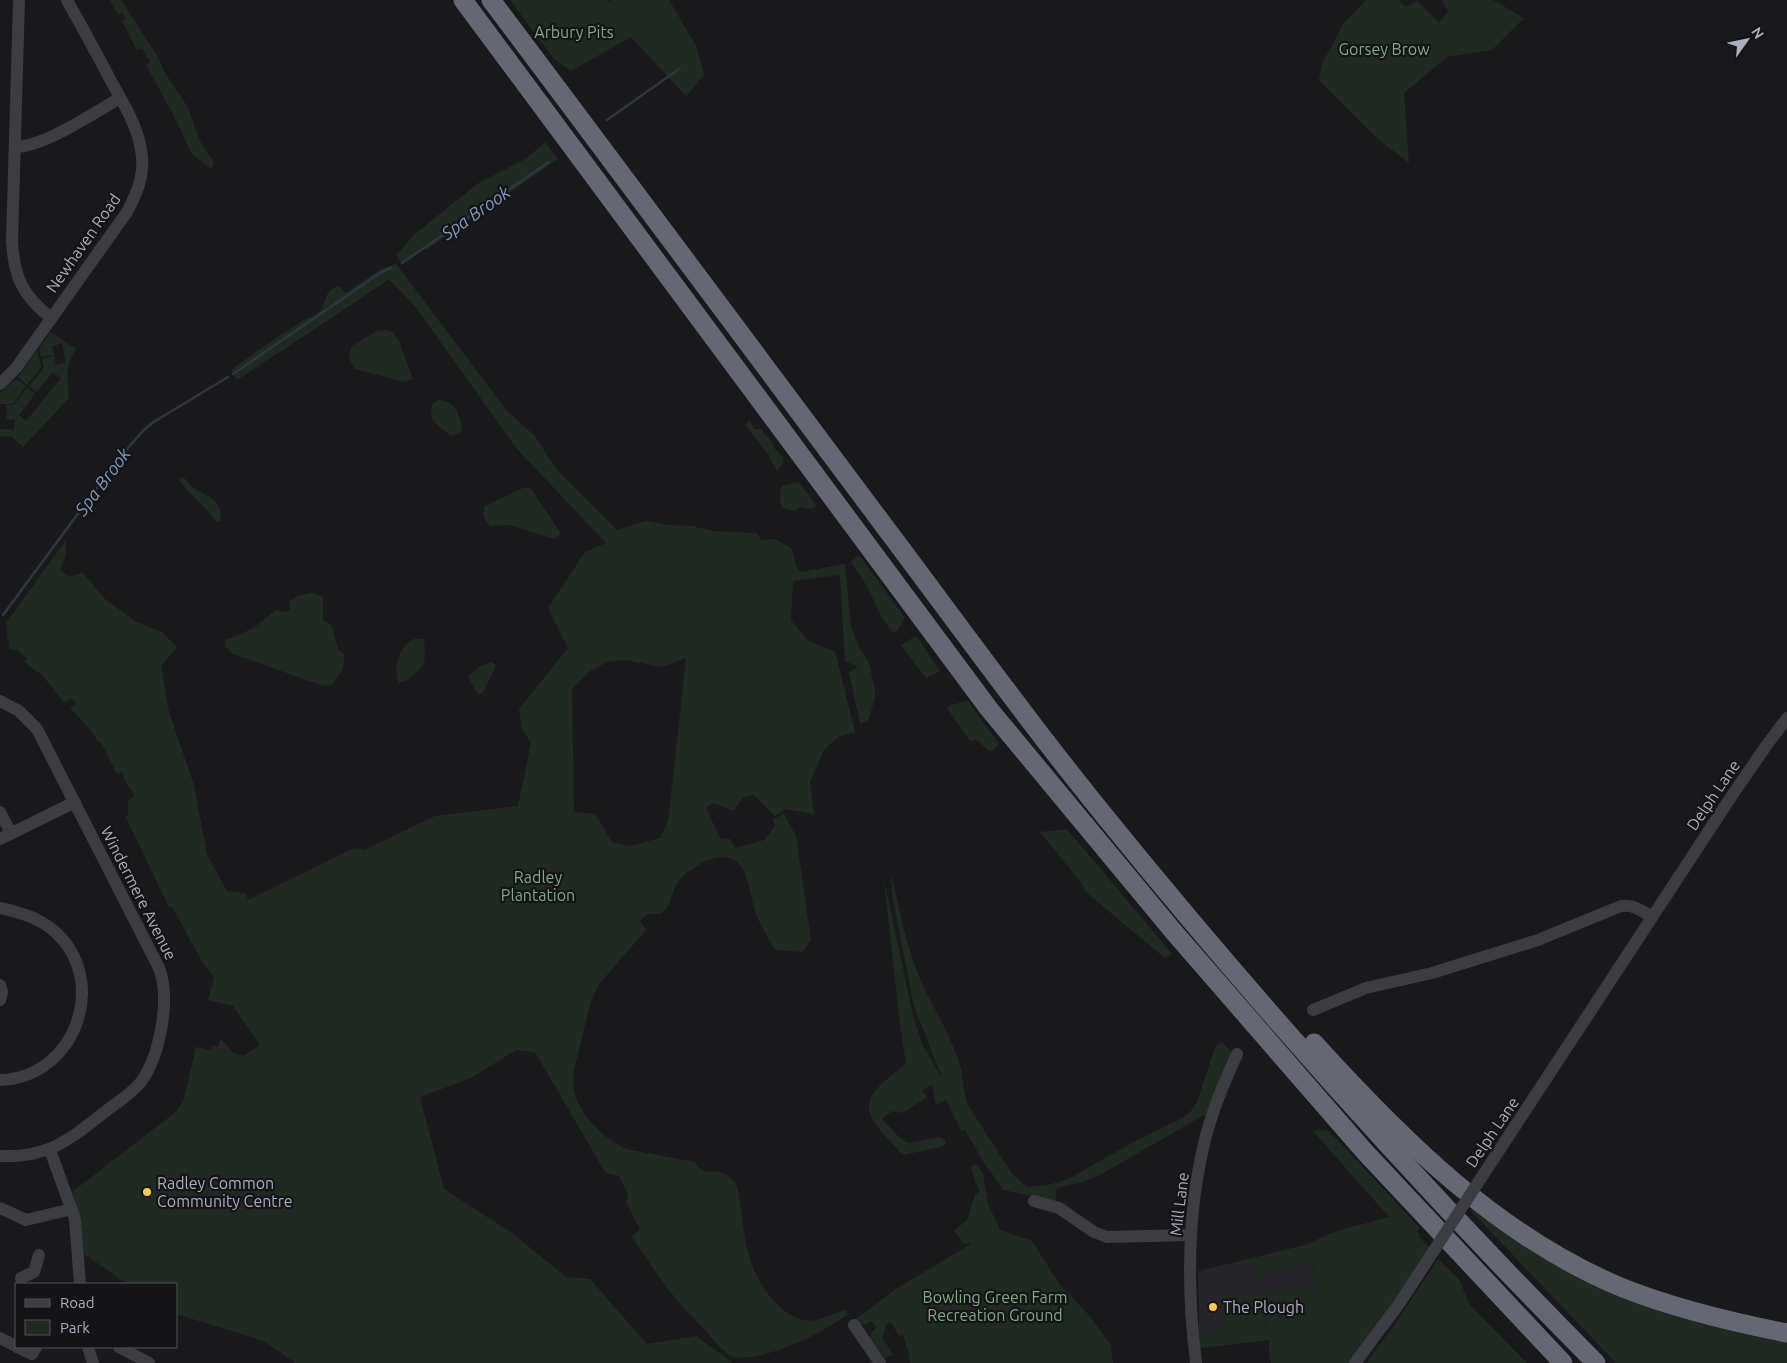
<svg xmlns="http://www.w3.org/2000/svg" width="1787" height="1363" font-family="Ubuntu,sans-serif">
<style>
.built{fill:#252529}
.green{fill:#202a23;fill-rule:evenodd}
.lines{fill:none;stroke-linecap:round;stroke-linejoin:round}
.stream{stroke:#2e3741;stroke-width:2.5}
.minor{stroke:#3c3c43;stroke-width:12}
.highway{stroke:#656873;stroke-width:19}
.minor-bridge{stroke:#3c3c43;stroke-width:12}
.poi-dot{fill:#ffcd2e;stroke:#141417;stroke-width:2}
.labels{text-anchor:middle;stroke-width:4.5;stroke-linejoin:round;paint-order:stroke}
.park-label{font-size:16px;fill:#80a987;stroke:#141417}
.street-label{font-size:16px;fill:#abaebc;stroke:#141417}
.poi-label{font-size:16px;fill:#abaebc;stroke:#141417;text-anchor:start}
.water-label{font-size:18px;font-style:italic;fill:#8099b9;stroke:#141417}
</style>
<rect width="100%" height="100%" fill="#19191c"/>
<path class="built" d="M1236,1262L1237,1265L1259,1266L1267,1276V1270L1313,1264L1318,1289L1265,1305L1266,1329L1264,1330L1226,1333L1199,1332L1198,1271Z"/>
<g class="green">
<path d="M110,0H121L156,54L165,73L187,106L200,141L214,163L211,169L192,154L173,114L146,65L150,62L142,48L137,50L122,21L126,18L122,13L118,15Z"/>
<path d="M510,0H607L608,2L611,0H669L696,46L704,75L686,96L631,37L571,71L554,59Z"/>
<path d="M1366,0H1398L1406,7L1417,1L1439,23L1448,11L1442,0H1493L1524,18L1492,50L1447,57L1404,93L1409,163L1378,139L1319,80L1322,64L1344,23Z"/>
<path d="M545,142L558,159L426,250L424,247L401,263L396,255L416,233L477,184L527,158Z"/>
<path d="M396,264L507,411L535,436L556,469L617,530L646,521L668,525L692,526L712,531L756,533L762,540L776,539L792,549L796,566L801,572L845,564L851,627L859,647L869,663L875,690V699L868,720L860,724L849,672L858,667L845,661L840,575L793,581L791,620L808,641L835,651L855,732L838,737L824,750L810,782L814,814L785,809L775,816L754,795L744,797L733,811L713,803L706,808L720,838L730,839L735,848L764,840L775,826L773,819L784,814L796,836L811,940L802,952L775,950C770,940 763,930 758,919C752,905 751,889 745,874C733,844 701,861 684,875C669,888 675,903 661,914H648L640,920L646,930L600,983L591,1001L573,1074C570,1107 598,1135 626,1149L695,1162C697,1165 700,1169 704,1171C709,1173 706,1171 712,1171C724,1171 734,1178 738,1189C741,1210 743,1232 748,1253C755,1281 783,1326 816,1320C826,1318 836,1313 845,1309L848,1314C826,1332 762,1363 733,1357C721,1350 712,1338 703,1328C690,1314 676,1300 665,1285C653,1269 643,1253 632,1237L640,1229L626,1203L628,1194L619,1176L605,1172L535,1052L516,1050L471,1078L420,1097L444,1189L512,1233L566,1277L590,1279L647,1344L696,1336L733,1363H295L264,1341L176,1314V1284H128L84,1254L81,1218L72,1192L177,1111L184,1098L196,1047L212,1050V1045L218,1047L220,1039L222,1040L232,1052L243,1056L260,1045L233,1006L208,1000L214,977L201,960L172,906L169,907L125,816L128,815V800L135,796L123,778L124,777L122,772L117,774L100,741L98,742L91,730L70,708L76,704L72,698L64,703L40,672L38,673L25,662L27,659L18,650L9,649L6,623L66,540V555L60,570L70,577L82,572L105,599L136,622L162,632L177,647L161,666L169,712L194,785L207,855L227,891L246,893L248,900L354,848L364,850L435,816L518,806L531,743L522,728L519,709L568,648L548,608L585,552L606,543L516,448L417,309L389,279L342,311L237,380L231,370C253,354 276,338 299,323C304,319 311,318 316,314C329,306 321,290 339,286L346,293L381,269ZM686,658L668,821L660,838L630,846L613,843L595,814L574,812L572,689L590,671L607,662L626,660L662,667Z"/>
<path d="M385,330L393,332L399,341L413,379L405,382L354,369L349,357L352,346L377,331Z"/>
<path d="M51,332L76,349C65,363 67,381 69,398L23,447L11,436L0,437V429L14,430L15,420L6,419L7,405H14L27,388L35,394L19,415L26,421L61,378L53,372L37,392L29,386L44,368L42,359L54,356L56,365L66,363L62,343L52,346L54,355L41,357L39,348Z"/>
<path d="M37,350L41,367L27,385L18,377Z"/>
<path d="M16,379L26,386L13,404H0V393Z"/>
<path d="M439,399C458,406 457,409 462,428L459,433L451,436C439,426 428,422 432,405Z"/>
<path d="M749,420L755,429H762L764,434L771,439L774,448L783,457L784,462L777,471L767,453L745,425Z"/>
<path d="M183,477C186,479 188,483 191,486C205,497 224,498 220,521H216C205,505 189,495 178,479Z"/>
<path d="M799,482L816,506L812,509L800,507L796,511L783,508L780,503L781,486Z"/>
<path d="M525,487L531,489L560,532L559,536L554,539L510,525L490,526C484,520 482,515 485,506Z"/>
<path d="M859,555L905,618L898,630L893,633L882,618L867,586L851,562Z"/>
<path d="M311,593L323,596V620L332,626L338,650L345,654L343,668L333,684L324,686L233,654L225,646V640L252,629L276,610L287,612L290,609L289,602L297,596Z"/>
<path d="M916,636L940,671L926,678L901,645Z"/>
<path d="M414,639H424C425,657 428,663 413,675C408,679 405,682 399,683C393,667 398,648 414,639Z"/>
<path d="M492,662L496,666L483,693L478,694L468,677L480,666Z"/>
<path d="M968,701L999,744L990,752L977,740L970,741L947,708L950,705Z"/>
<path d="M1067,829L1172,954L1165,958L1087,893L1080,881L1040,832Z"/>
<path d="M891,872C899,907 905,943 919,976C931,1004 948,1030 958,1059C965,1077 961,1090 969,1107L1013,1175L1027,1187L1048,1185L1068,1179L1130,1144L1182,1118L1191,1111L1197,1102L1215,1047L1222,1042L1235,1055L1211,1118L1204,1115L1100,1175L1083,1182L1056,1188V1202L1004,1190L984,1163L965,1130L962,1132L946,1100L936,1105L932,1085L922,1090L927,1097L902,1113L892,1111L882,1119L899,1137L908,1143L940,1137L945,1140V1144L941,1147L903,1155C861,1111 853,1103 906,1064L898,1009L884,879L913,1016L923,1046L943,1080L914,1006L892,895Z"/>
<path d="M1321,1130L1329,1131L1420,1228L1417,1232L1420,1235L1419,1237L1430,1248L1352,1363H1271L1269,1352V1340L1200,1348L1199,1332L1226,1333L1223,1295L1261,1292L1264,1330L1266,1329L1265,1305L1268,1291L1318,1289L1313,1264L1267,1270V1277H1258L1259,1266L1236,1265V1262L1305,1245L1334,1232L1389,1217L1313,1131Z"/>
<path d="M976,1164L983,1173L988,1204L1000,1230L1032,1241L1060,1285L1087,1313L1111,1345L1113,1363H910L908,1351L903,1335L899,1336L891,1322L886,1325L882,1338L894,1355L885,1358L870,1337L872,1332L876,1328L872,1321L865,1325L859,1324L855,1320L896,1289L971,1244L963,1243L954,1231L967,1220L975,1195L980,1191L975,1182L971,1166Z"/>
<path d="M1477,1203L1577,1268L1787,1335V1363H1616L1471,1211Z"/>
<path d="M1438,1259L1459,1279L1469,1304L1527,1363H1366L1397,1321Z"/>
</g>
<g class="lines">
<g class="stream">
<path d="M607,120L679,69"/>
<path d="M402,263L549,162"/>
<path d="M233,374L380,273L391,268"/>
<path d="M3,615L120,457L142,432L152,423L228,377"/>
</g>
<g class="minor">
<path d="M19,0L12,241C14,277 22,295 51,318"/>
<path d="M15,147C46,146 92,114 120,98"/>
<path d="M0,384L16,368L127,212C136,195 144,177 142,158C140,129 124,105 111,81C97,54 82,27 67,0"/>
<path d="M0,701L19,711L37,729L159,968C171,999 160,1055 141,1082C131,1094 118,1102 106,1111C69,1140 49,1158 0,1156"/>
<path d="M0,812L11,833"/>
<path d="M0,839L75,802"/>
<path d="M0,908C19,912 37,917 53,930C111,979 76,1078 0,1080"/>
<path d="M0,985L2,992L0,1000"/>
<path d="M1313,1010L1366,988L1432,973L1538,940L1621,906C1634,904 1642,911 1652,917"/>
<path d="M50,1150L75,1219L80,1284"/>
<path d="M1483,1175L1731,797L1766,746L1787,718"/>
<path d="M1034,1201L1059,1208L1094,1232L1107,1237L1190,1235"/>
<path d="M0,1208L26,1220L72,1209"/>
<path d="M21,1278L34,1272L39,1255"/>
<path d="M854,1325L880,1363"/>
<path d="M0,1338L16,1346"/>
<path d="M17,1347L32,1354L36,1347"/>
<path d="M88,1347L93,1363"/>
<path d="M119,1347L149,1363"/>
<path d="M1196,1363C1187,1290 1187,1215 1204,1144C1211,1113 1224,1083 1237,1054"/>
<path d="M1355,1363L1399,1304L1433,1252"/>
</g>
<g class="highway">
<path d="M463,0L989,709L1173,931L1365,1152L1563,1363"/>
<path d="M491,0C622,174 752,349 882,523C958,624 1032,727 1112,825C1264,1012 1426,1192 1596,1363"/>
<path d="M1314,1043C1402,1140 1499,1237 1623,1288C1676,1309 1731,1322 1787,1333"/>
</g>
<path class="minor-bridge" d="M1433,1252L1483,1175"/>
</g>
<g class="poi-dot">
<circle cx="147" cy="1192" r="5"/>
<circle cx="1213" cy="1307" r="5"/>
</g>
<g class="labels">
<g class="park-label">
<text x="574" y="38">Arbury Pits</text>
<text x="1384" y="55">Gorsey Brow</text>
<text x="538" y="883">Radley<tspan x="538" dy="18">Plantation</tspan></text>
<text x="995" y="1303">Bowling Green Farm<tspan x="995" dy="18">Recreation Ground</tspan></text>
</g>
<g class="street-label">
<text transform="translate(83 243) rotate(-55)" y="6">Newhaven Road</text>
<text transform="translate(1713 795) rotate(-56)" y="6">Delph Lane</text>
<text transform="translate(139 893) rotate(63)" y="6">Windermere Avenue</text>
<text transform="translate(1492 1132) rotate(-56)" y="6">Delph Lane</text>
<text transform="translate(1179 1204) rotate(-83)" y="6">Mill Lane</text>
</g>
<g class="poi-label">
<text x="157" y="1189">Radley Common<tspan x="157" dy="18">Community Centre</tspan></text>
<text x="1223" y="1313">The Plough</text>
</g>
<g class="water-label">
<text transform="translate(476 213) rotate(-35)" y="6">Spa Brook</text>
<text transform="translate(103 482) rotate(-53)" y="6">Spa Brook</text>
</g>
</g>
<rect x="15" y="1283" width="162" height="65" fill="#141417" stroke="#505259"/>
<rect x="25" y="1299" width="25" height="8" fill="#3c3c43" stroke="#505259"/>
<text x="60" y="1308" font-size="15" fill="#abaebc">Road</text>
<rect x="25" y="1320" width="25" height="15" fill="#202a23" stroke="#505259"/>
<text x="60" y="1333" font-size="15" fill="#abaebc">Park</text>
<g transform="translate(1747 40) rotate(57)" stroke="#141417" stroke-width="4" paint-order="stroke">
<path d="M0-4L9 19L0 12L-9 19Z" fill="#abaebc"/>
<text y="-8" font-size="14" font-weight="bold" text-anchor="middle" fill="#abaebc">N</text>
</g>
</svg>
